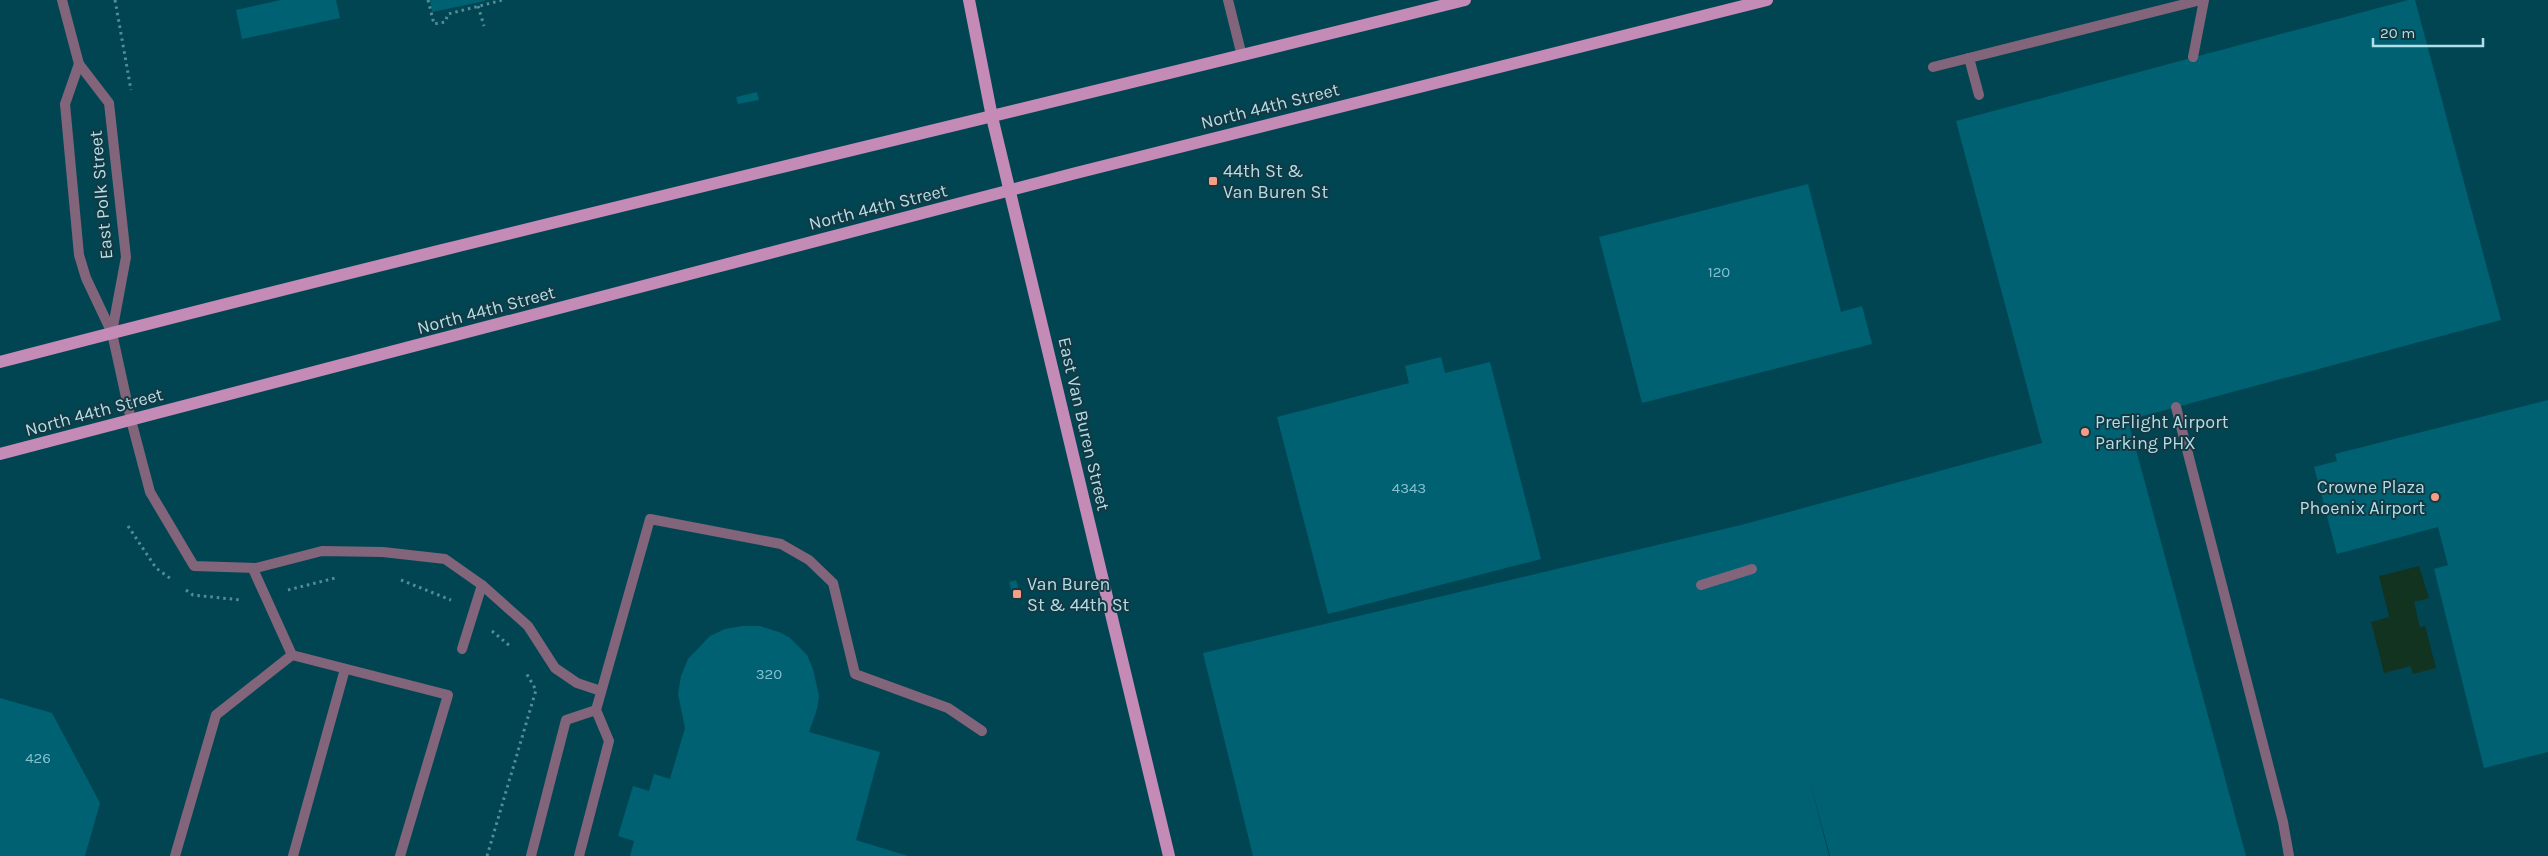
<svg xmlns="http://www.w3.org/2000/svg" width="2548" height="856" font-family="Karla,sans-serif">
<style>
.water{fill:#123320}
.building{fill:#006172}
.lines{fill:none;stroke-linecap:round;stroke-linejoin:round}
.path{stroke:#538d9a;stroke-width:3;stroke-dasharray:2.5 4;stroke-linecap:butt}
.lane{stroke:#82657a;stroke-width:10}
.street{stroke:#82657a;stroke-width:10}
.primary{stroke:#c48bb6;stroke-width:12}
.poi-dot{fill:#f49e87;stroke:#163840;stroke-width:2}
.labels{text-anchor:middle;stroke-width:4;stroke-linejoin:round;paint-order:stroke}
.number-label{font-size:15px;fill:#84c0ce}
.street-label{font-size:18px;fill:#b0dfec;stroke:#163840}
.poi-label{font-size:18px;fill:#b0dfec;stroke:#163840;text-anchor:start}
</style>
<rect width="100%" height="100%" fill="#024552"/>
<path class="water" d="M2419,566L2429,598L2414,602L2420,627L2425,626L2436,668L2413,674L2411,666L2384,673L2371,622L2389,617L2379,576Z"/>
<g class="building">
<path d="M281,0H336L340,18L242,39L236,10Z"/>
<path d="M430,0H485V1L432,12Z"/>
<path d="M2408,0H2415L2501,320L2128,420L2246,856H1830L1809,778L1829,856H1253L1203,653L1741,525L2042,443L1956,121Z"/>
<path d="M757,92L759,100L738,104L736,97Z"/>
<path d="M1808,184L1841,312L1862,306L1872,344L1642,403L1599,237Z"/>
<path d="M1441,357L1445,373L1490,362L1541,559L1328,614L1277,417L1409,383L1405,366Z"/>
<path d="M2548,400V752L2484,768L2434,569L2448,565L2438,527L2337,554L2314,467L2337,461L2335,454Z"/>
<path d="M1016,580L1021,598L1014,600L1009,582Z"/>
<path d="M742,626H760L779,632L790,638L807,655L813,669L819,696L817,709L809,732L880,752L856,840L908,856H630L634,841L618,836L633,786L649,791L654,774L670,779L685,728L678,694L681,676L688,659L710,636L725,629Z"/>
<path d="M0,698L52,713L100,803L85,856H0Z"/>
</g>
<g class="lines">
<g class="path">
<path d="M115,0L131,90"/>
<path d="M428,0L434,24L445,22L448,14L503,0"/>
<path d="M478,6L484,26"/>
<path d="M128,526L156,568L171,579"/>
<path d="M401,580L451,600"/>
<path d="M186,590L193,595L241,600"/>
<path d="M288,590L335,578"/>
<path d="M492,631L510,646"/>
<path d="M487,856L536,690L525,671"/>
</g>
<g class="lane">
<path d="M1228,0L1242,56"/>
<path d="M2193,57L2204,0"/>
<path d="M1969,58L1979,95"/>
<path d="M1933,67L2201,0"/>
<path d="M2176,407L2283,822L2289,856"/>
<path d="M131,420L150,492L194,566L256,568L322,551L383,552L445,559L482,585L528,626L555,668L577,683L601,691"/>
<path d="M253,569L292,655"/>
<path d="M1701,585L1752,569"/>
<path d="M462,649L482,585"/>
<path d="M292,655L448,695L400,856"/>
<path d="M175,856L216,715L292,655"/>
<path d="M293,856L345,669"/>
<path d="M531,856L566,720L596,710"/>
<path d="M579,856L609,741L596,710L650,519L781,544L809,560L833,583L855,674L948,708L982,731"/>
</g>
<g class="street">
<path d="M62,0L79,64L109,103L126,257L112,332"/>
<path d="M79,64L65,104L79,255L86,278L112,333L131,420"/>
</g>
<g class="primary">
<path d="M969,0L992,117L1169,856"/>
<path d="M0,362C487,235 977,122 1465,0"/>
<path d="M0,454L1076,173L1767,0"/>
</g>
</g>
<g class="poi-dot">
<rect x="1208" y="176" width="10" height="10" rx="2.5"/>
<circle cx="2085" cy="432" r="5"/>
<circle cx="2435" cy="497" r="5"/>
<rect x="1012" y="589" width="10" height="10" rx="2.5"/>
</g>
<g class="labels">
<g class="number-label">
<text x="1719" y="277">120</text>
<text x="1409" y="493">4343</text>
<text x="769" y="679">320</text>
<text x="38" y="763">426</text>
</g>
<g class="street-label">
<text transform="translate(1270 106) rotate(-14)" y="6">North 44th Street</text>
<text transform="translate(101 195) rotate(-95)" y="6">East Polk Street</text>
<text transform="translate(878 207) rotate(-14)" y="6">North 44th Street</text>
<text transform="translate(486 310) rotate(-15)" y="6">North 44th Street</text>
<text transform="translate(94 412) rotate(-15)" y="6">North 44th Street</text>
<text transform="translate(1084 424) rotate(77)" y="6">East Van Buren Street</text>
</g>
<g class="poi-label">
<text x="1223" y="177">44th St &amp;<tspan x="1223" dy="21">Van Buren St</tspan></text>
<text x="2095" y="428">PreFlight Airport<tspan x="2095" dy="21">Parking PHX</tspan></text>
<text x="2425" y="493" text-anchor="end">Crowne Plaza<tspan x="2425" dy="21">Phoenix Airport</tspan></text>
<text x="1027" y="590">Van Buren<tspan x="1027" dy="21">St &amp; 44th St</tspan></text>
</g>
</g>
<path d="M2373 38v8h110v-8" fill="none" stroke="#b0dfec" stroke-width="2.5"/>
<text x="2380" y="38" font-size="15" fill="#b0dfec" stroke="#163840" stroke-width="4" paint-order="stroke">20 m</text>
</svg>
